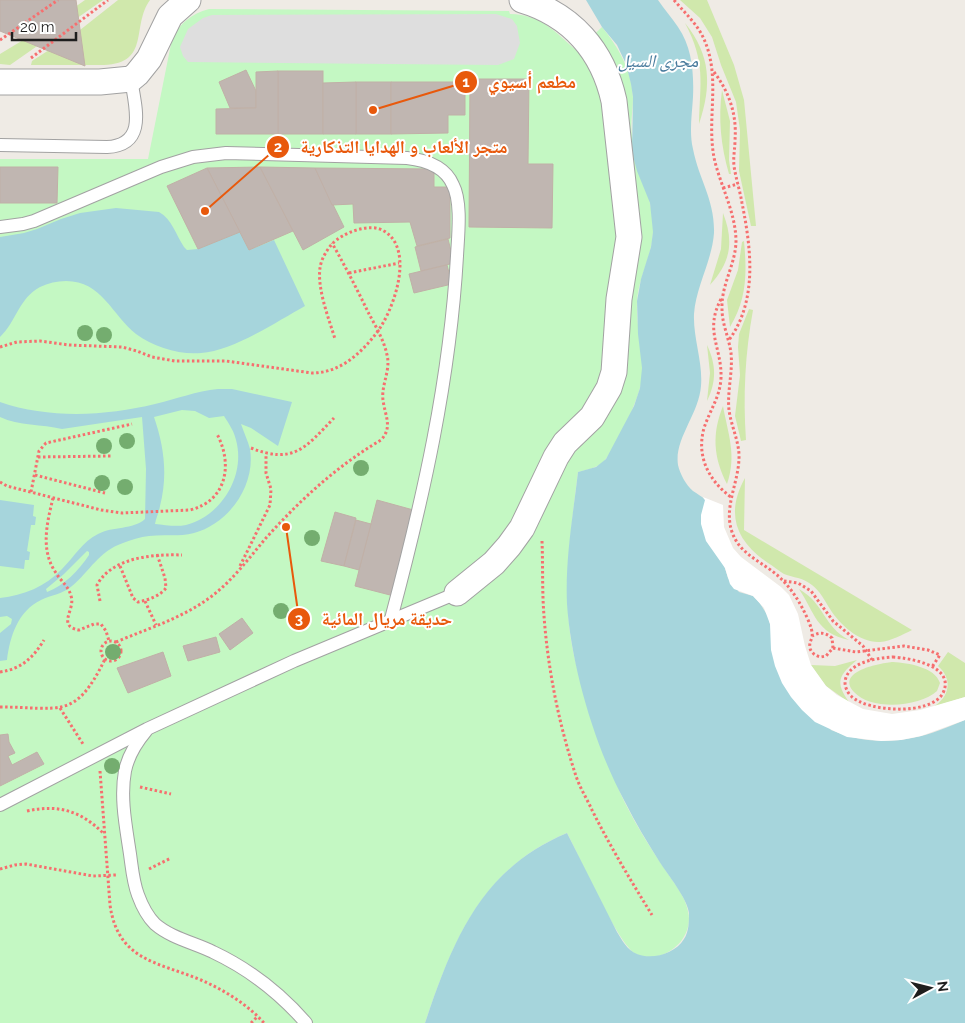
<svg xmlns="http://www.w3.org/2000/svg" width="965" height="1023" font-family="Raleway,'Noto Naskh Arabic',sans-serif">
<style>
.grass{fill:#d0e8ac}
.park{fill:#c4f8c3}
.parking{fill:#dedede}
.water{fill:#a6d5dc;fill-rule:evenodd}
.pier{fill:#fff}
.building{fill:#c0b6b1;stroke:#c0b0a7}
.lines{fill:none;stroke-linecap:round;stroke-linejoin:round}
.service-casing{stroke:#a2a2a2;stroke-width:14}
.minor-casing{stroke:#a2a2a2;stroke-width:27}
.path{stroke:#f66f6f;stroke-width:3;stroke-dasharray:2.5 2.5;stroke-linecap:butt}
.service{stroke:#fff;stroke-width:12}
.minor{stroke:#fff;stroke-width:25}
.tree{fill:#74ad6f}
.labels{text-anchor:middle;stroke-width:4;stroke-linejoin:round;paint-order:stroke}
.water-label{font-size:18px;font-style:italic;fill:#477a9c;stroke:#fff}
.leader{fill:none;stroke:#e8590c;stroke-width:2}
.callout-dot{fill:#e8590c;stroke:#fff;stroke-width:2}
.mark-label{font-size:15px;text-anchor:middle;font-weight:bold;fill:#fff}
.callout-label{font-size:18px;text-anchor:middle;font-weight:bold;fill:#e8590c;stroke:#fff;stroke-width:4;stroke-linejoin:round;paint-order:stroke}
</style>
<rect width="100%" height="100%" fill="#efebe5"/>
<g class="grass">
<path d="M85,0H103L10,65L0,64V54L58,19Z"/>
<path d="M118,0H150C131,26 151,63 104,65H31L32,61L80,30Z"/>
<path d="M680,0H707L734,65L744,100L756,226H751L739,171L740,130L736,102L721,65L712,37L700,18Z"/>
<path d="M685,23C711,55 712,86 699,124C700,82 706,63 685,23Z"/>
<path d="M722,90L730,121L729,160L731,174H729C721,146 718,119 722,90Z"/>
<path d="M723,213C734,241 731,262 710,285L721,249Z"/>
<path d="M744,241C747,273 747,299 730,327L727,300L738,270L742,242Z"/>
<path d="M749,309L753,310C745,354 743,396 746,440L741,441L735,416L740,375L738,347L739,334Z"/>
<path d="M707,345C716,364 717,381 707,401L710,373Z"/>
<path d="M723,406C728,434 737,455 727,484C713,457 712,433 723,406Z"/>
<path d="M745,478L744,530L912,630C902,635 891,641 880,642C860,643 840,625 830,609C825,601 820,591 812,585C802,577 794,578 784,574C779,571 773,566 768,563C736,541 725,514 745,478Z"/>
<path d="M799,589C825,604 823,626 849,640C816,633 815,613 799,589Z"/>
<path d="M948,652L965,663V697L933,707C950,697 953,679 938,666Z"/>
<path d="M857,660C839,675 834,682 850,703L826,686L811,665L835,666Z"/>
<path d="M893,662C908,663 935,667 940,683L937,691C920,707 871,711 854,692C835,671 881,663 893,662Z"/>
</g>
<path class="park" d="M209,9L509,11L510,14C542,15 554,31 577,51L602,27C619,48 632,71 633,98C633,111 630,124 632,136C639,165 654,203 653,232C652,257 638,278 637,302C636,328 644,353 642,378C641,395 615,452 602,463C596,468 586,470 578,472C570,538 559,606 578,671C584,693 593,714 601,735C609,757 614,782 625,803C637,827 651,849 666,871C674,883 685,896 688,911C695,939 663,966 636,954C618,945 579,855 567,833C481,869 453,941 425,1023H0V159H148L172,39C180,23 191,14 209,9Z"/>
<path class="parking" d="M496,14L512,19L517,26L520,43L514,59L498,65L188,62L183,56L180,47L188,29L203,18L212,15Z"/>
<g class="water">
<path d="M586,0H658C664,9 672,18 678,27C692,47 694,73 693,97C692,115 689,132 693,149C699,180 715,200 714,233C712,261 696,286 694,314C693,338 703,362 701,386C699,414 674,439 678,465C680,474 686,485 693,491C697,494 702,496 705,500V504L728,578L739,592L753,596L759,602L768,616L770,624L831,730C866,745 904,744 940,730C949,727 957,723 965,720V1023H425C453,940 481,869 567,833L617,932C622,940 627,950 637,954C652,960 675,954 684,939C689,932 689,921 689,913C687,898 668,875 659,861C647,842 635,822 625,802C595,747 571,666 567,604C565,560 573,515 578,472L596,467L606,459L634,406L640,388L642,368L638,334L637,301L641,279L651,247L653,232L650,203L637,171L632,152L633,97L631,84L626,64L617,45L602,27Z"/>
<path d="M116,208L159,212C172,219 176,235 184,247L187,250L198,249L240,232L249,250L274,240L305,306C276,322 233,351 201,353C179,355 154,347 136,334C112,315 102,281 66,281C57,281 48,283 40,287C19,298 16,322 0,337V237L24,233L37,229L61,219L80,213Z"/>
<path d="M218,389H232L292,402L278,446L251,428L241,424C244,433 248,441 250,449C256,486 228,524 194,533C179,537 164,534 149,536C140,537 131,540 123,543C99,551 90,571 72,586C63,594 51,595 41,600C18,611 10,636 7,660L0,661V633L11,624L12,619L7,616L0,617V598C24,595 45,587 62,569C75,556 82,542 98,534C113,526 133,530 145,519L146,469L142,417L62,429C42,424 19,426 0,417V402C49,419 106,416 155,404C177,399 196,391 218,389ZM182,410L195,411L209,418L224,416C229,424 234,431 236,440C246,476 221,516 186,525C176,527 165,525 155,524C156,518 159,512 160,506C168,475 164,446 154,417ZM87,551L89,552V555C79,570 64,586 47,592L46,589L64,574Z"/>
<path d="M0,500L34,505L33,516L36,517L35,525H31L27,551L30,552L29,560H25L24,569L0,566Z"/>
</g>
<path class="pier" d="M703,497L723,505L724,527L733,548L741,557L781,587L789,595L798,614L805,646L811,665L826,686L837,695L863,709L892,714L920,710L965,697V720L921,736L901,740L881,741L847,737L815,722L802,710L791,697L782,683L775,666L771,650L770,624L764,608L753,596L734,589L730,584L725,568L706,541L701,524V515L705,500Z"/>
<g class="building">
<path d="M0,0H76L85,66L0,31Z"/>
<path d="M246,70L256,91V108H230L219,82Z"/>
<rect x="278" y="71" width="45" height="63"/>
<path d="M278,71V134H216V109L256,108V72Z"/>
<path d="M470,79H529L528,164H553L552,228L469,227Z"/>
<rect x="356" y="82" width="35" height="52"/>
<path d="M356,82V134H323V83Z"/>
<path d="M391,82H465V115H448V133L391,134Z"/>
<path d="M0,167H58L57,203H0Z"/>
<path d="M260,167L293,231L249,250L207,168Z"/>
<path d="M260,167L315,168L344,227L303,250Z"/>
<path d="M207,168L240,232L198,249L167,186Z"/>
<path d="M315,168L434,169V187H450V238L417,246L410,222L354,223L353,204L332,205Z"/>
<path d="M448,239L454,263L421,271L415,247Z"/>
<path d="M447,265L452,284L414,293L409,274Z"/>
<path d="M377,500L417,511L394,596L355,586Z"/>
<path d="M335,512L356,518L344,566L321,561Z"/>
<path d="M356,520L371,524L359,570L344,566Z"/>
<path d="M242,618L253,633L230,650L219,634Z"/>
<path d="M216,637L220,652L188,661L183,646Z"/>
<path d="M163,652L171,676L128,693L117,668Z"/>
<path d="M8,734L9,742L15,753L8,756L12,765L37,752L44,764L0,786V735Z"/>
</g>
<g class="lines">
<defs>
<g id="service">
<path d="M0,145L107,147C148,145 135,106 131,79"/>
<path d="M0,227L23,224L34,221L161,167L193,157L226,153L407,158C425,160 445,166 453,185C462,202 458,236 457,256C450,380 423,499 391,619"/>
<path d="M146,731C136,743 128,756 125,771C120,798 126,827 130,854C132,868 133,882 138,895C142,906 147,916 155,924C171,938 195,943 213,952C249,969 280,993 306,1023"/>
<path d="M0,805L147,729L294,661L457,593"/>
</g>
<g id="minor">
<path d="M0,82H100L131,79L137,74L149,59L170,16L188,0"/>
<path d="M457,593L494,563L509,546L522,528L556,457L565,443L592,417L609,388L614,372L619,299L629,237L614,101C603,51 572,15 522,0"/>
</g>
</defs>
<use href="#service" class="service-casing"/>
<use href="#minor" class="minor-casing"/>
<g class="path">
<path d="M674,0C684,12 695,22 702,35C723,76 705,120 715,162C722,189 736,214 736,242C735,266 721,285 722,309C722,324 729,338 731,353C733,372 727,391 729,410C731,425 738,439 739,454C740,481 723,506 732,532C739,552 756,559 772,571C783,579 792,590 799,602C803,609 814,629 812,637C811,641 809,643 810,648C811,653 816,656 821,657L826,656L833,648L832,638C825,632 820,632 812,636"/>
<path d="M0,40L58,0"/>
<path d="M31,58L108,0"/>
<path d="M714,72C729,92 737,114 735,140C735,149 733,157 734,166C736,179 740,191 742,203C751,248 758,300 729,340"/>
<path d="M723,188L738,184"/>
<path d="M349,273L399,263"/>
<path d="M721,299C704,331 722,347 721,378C720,397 710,410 704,428C696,457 709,481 732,498"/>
<path d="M0,347L17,342L40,341L69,345L122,347L137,351L152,357L175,361H226L312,373C339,373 359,355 375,335C393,313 416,250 384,231C370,222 342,233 332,244C326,251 321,260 320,268C317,289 329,319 335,339"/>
<path d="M251,448C294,465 306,447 334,418"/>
<path d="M38,457L112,456"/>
<path d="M35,475L105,493"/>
<path d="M0,482L7,486L101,510L122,513L190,510C227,501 233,464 217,434"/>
<path d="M31,492L39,451L46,443L132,424"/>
<path d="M53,498C47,523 40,550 56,573C61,581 69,587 71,596C76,609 56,626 79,630L94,624H101L106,631L109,641"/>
<path d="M542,541C543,566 542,591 544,616C548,670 559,725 576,776C580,788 587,799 592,810C610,846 631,881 652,915"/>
<path d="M120,566L133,598L138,602C148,600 160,596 166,588L165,578L157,554"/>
<path d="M240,566L270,505L271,489L266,473V454"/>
<path d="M784,581L798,583L811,591L833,621L863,646L872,660"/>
<path d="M100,601L97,585C112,557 154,554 182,555"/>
<path d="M145,601L156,625"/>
<circle cx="111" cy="651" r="10"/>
<path d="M116,642C149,628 183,618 212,596C233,580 249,558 266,538C300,500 337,466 381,440C393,427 385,416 383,400C381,385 391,370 387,355C384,340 375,325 368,312C357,289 345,266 332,243"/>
<path d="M833,648L856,652L904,646L928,650L940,655L932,667"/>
<path d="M893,657C910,658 956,666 943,693C931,716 867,712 851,696C847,692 845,687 845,682C847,662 877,658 893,657Z"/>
<path d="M0,672C21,669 33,658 44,640"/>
<path d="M0,707C60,707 75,721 105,659"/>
<path d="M60,708L83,744"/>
<path d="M100,771L110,905C118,961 158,962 201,980C224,990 247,1004 264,1023"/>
<path d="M140,787L171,794"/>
<path d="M27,811C58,804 81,811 103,833"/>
<path d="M0,869L15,865L26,864L93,876L116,875"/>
<path d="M149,869L171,858"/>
<path d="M251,1023L258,1016"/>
</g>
<use href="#service" class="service"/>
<use href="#minor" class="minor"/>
</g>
<g class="tree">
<circle cx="85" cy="333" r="8"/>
<circle cx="104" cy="335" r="8"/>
<circle cx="127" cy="441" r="8"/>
<circle cx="104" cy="446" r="8"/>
<circle cx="361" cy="468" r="8"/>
<circle cx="102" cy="483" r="8"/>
<circle cx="125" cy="487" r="8"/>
<circle cx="312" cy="538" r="8"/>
<circle cx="281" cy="611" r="8"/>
<circle cx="113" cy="652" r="8"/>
<circle cx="112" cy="766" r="8"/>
</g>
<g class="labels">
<g class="water-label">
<text x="658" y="67">مجرى السيل</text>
</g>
</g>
<path class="leader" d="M373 110L466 82M205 211L278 147M286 527L299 619"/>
<g class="callout-dot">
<circle cx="373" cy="110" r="5"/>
<circle cx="205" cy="211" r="5"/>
<circle cx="286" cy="527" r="5"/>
<circle cx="466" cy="82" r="12"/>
<circle cx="278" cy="147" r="12"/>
<circle cx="299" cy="619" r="12"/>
</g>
<g class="mark-label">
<text x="466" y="87">1</text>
<text x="278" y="152">2</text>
<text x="299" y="624">3</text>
</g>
<g class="callout-label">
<text x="532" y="88">مطعم أسيوي</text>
<text x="404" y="153">متجر الألعاب و الهدايا التذكارية</text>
<text x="387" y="625">حديقة مريال المائية</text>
</g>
<g transform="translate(930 988) rotate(83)" stroke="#ffffff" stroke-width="4" paint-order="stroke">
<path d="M0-4L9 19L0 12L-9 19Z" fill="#1e1e1e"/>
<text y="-8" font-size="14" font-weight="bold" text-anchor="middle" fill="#1e1e1e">N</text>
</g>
<path d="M12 32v8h64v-8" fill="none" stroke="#1e1e1e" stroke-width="2.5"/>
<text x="20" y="32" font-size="15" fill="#1e1e1e" stroke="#ffffff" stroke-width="4" paint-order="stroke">20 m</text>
</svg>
